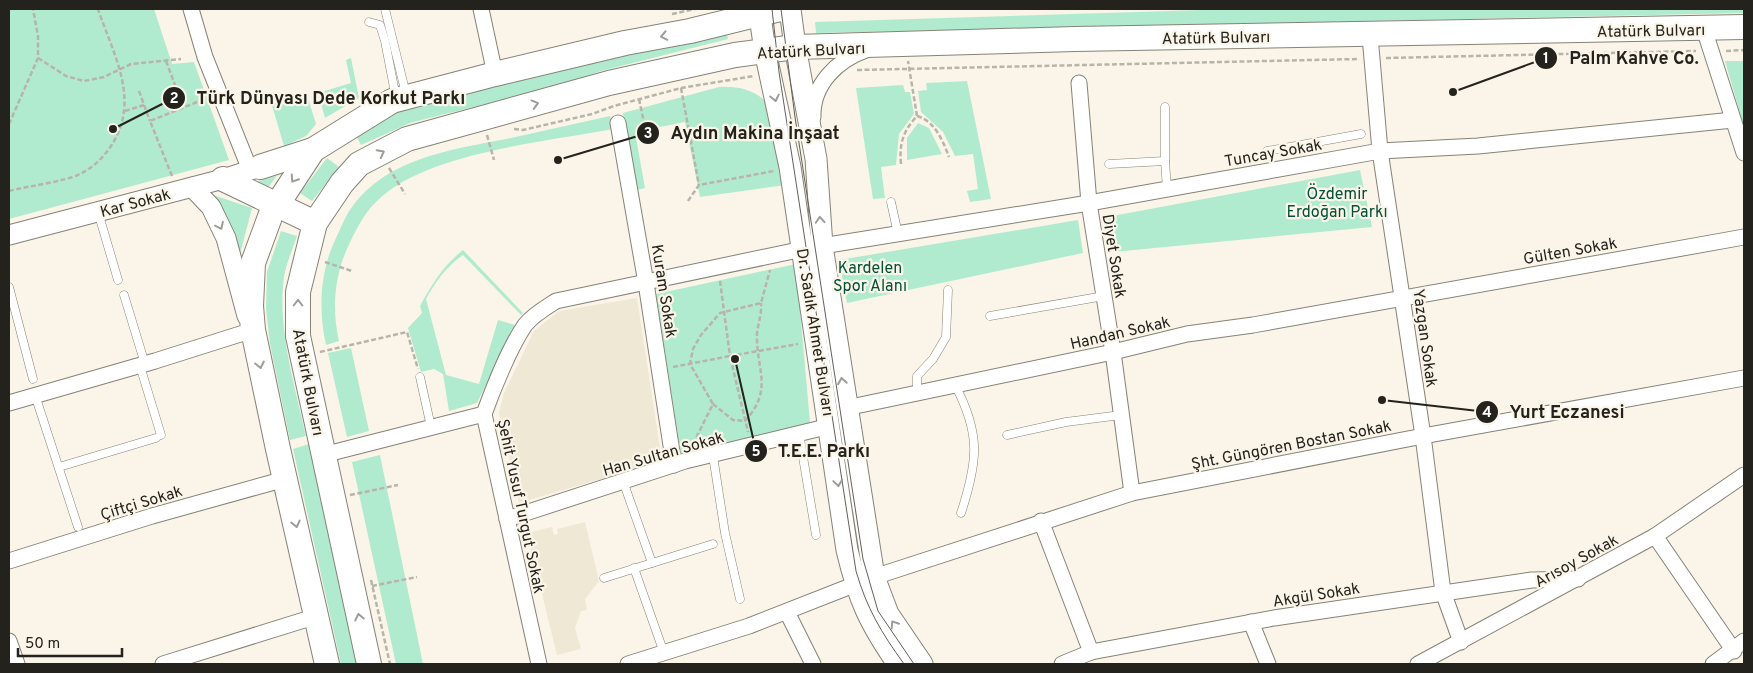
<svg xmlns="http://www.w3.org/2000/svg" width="1753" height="673" font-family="Overpass,sans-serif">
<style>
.built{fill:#efe8d4}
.green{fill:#b1ebcf}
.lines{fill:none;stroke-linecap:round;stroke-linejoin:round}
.service-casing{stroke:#868276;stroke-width:9}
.minor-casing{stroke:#868276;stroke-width:17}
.tertiary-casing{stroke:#868276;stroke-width:21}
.secondary-casing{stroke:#868276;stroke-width:23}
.primary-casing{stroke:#868276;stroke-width:26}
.path{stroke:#b8b4a9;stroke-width:2.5;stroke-dasharray:5 2.5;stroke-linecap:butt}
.service{stroke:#fff;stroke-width:8}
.minor{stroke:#fff;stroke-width:15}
.tertiary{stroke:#fff;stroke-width:19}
.secondary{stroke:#fff;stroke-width:21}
.primary{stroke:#fff;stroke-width:24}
.tram{stroke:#625f58;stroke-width:1}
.oneway{stroke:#9c9c99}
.labels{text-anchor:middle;stroke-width:4.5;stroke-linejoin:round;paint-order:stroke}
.street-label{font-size:16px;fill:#24221d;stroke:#faf5e8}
.park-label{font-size:16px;fill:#025037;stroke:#faf5e8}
.leader{fill:none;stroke:#24221d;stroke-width:2}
.callout-dot{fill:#24221d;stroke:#faf5e8;stroke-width:2}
.mark-label{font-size:15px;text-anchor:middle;font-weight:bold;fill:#fff}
.callout-label{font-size:18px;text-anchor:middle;font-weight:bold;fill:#24221d;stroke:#faf5e8;stroke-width:4.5;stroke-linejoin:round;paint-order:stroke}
</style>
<rect width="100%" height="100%" fill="#faf5e8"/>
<g class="built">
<path d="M637,298L662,461L519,503L499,413L504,393L534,331L559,311Z"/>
<path d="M585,522L599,581L585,599L587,610L581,611L575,628L581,649L557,655L527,533L552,527L554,535L558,534L557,529Z"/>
</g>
<g class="green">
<path d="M9,9H154L172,64L194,62L229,160L9,219Z"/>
<path d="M1233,9H1744V13L816,33L815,22Z"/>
<path d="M727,33L728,39L601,71L552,88L429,118L410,123L361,145L355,134L398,108L664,45Z"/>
<path d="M351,58L359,98L325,118L318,93L351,83L346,60Z"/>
<path d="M1725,61H1744V127Z"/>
<path d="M967,81L991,199L970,202L967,191L978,189L973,154L955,156L943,132L921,112L918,91L927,90L926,83Z"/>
<path d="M903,85L905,92H910L914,114L899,134L896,165L881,167L885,198L873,199L856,88Z"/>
<path d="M719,87C740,86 754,90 769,104L785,185L700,197L685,122L635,132L645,188L637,190L623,113Z"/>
<path d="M307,95L316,124L306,136L284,146L271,102Z"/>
<path d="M610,116L613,129C547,142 426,152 377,201C364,213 354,233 347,249C334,278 332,311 339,341L326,345C318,309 320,271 336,238C341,228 345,216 352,207C388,157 455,149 511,138C544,131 577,123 610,116Z"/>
<path d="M918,123L929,128L942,154L907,160V138Z"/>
<path d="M327,158L339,167L312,201L300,193Z"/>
<path d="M1360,170L1372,227L1113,252L1107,217Z"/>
<path d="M277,176L265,191L246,184Z"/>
<path d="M207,193L252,208L239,258Z"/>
<path d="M1078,220L1083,253L847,303L839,260Z"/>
<path d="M281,231L297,236C293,249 286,263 284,277C277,329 295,386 306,436L290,440L270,344L266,309L267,272Z"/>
<path d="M463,250L523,313L521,315L463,255C446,267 436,281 426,299L446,375L479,384L498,320L515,325L477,403L449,411L443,374L434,369L421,372L408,328L422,313L420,306C432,284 443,266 463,250Z"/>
<path d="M796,264L810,423L681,456L656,294Z"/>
<path d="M351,348L369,431L347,437L328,353Z"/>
<path d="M309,444L357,664H341L293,449Z"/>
<path d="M380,455L423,664H396L352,462Z"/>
</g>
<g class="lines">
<defs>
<g id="service">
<path d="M385,9L406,94"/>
<path d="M369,22L380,25L385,41L396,98"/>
<path d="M1165,107V161L1167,189"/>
<path d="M1267,151L1361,134"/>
<path d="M1109,164L1165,161"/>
<path d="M891,202L898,234"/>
<path d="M98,212L118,280"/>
<path d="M9,287L33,379"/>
<path d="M124,295L145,364"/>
<path d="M990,316L1104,296"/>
<path d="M140,366L161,435"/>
<path d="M420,377L431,427"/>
<path d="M955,385C981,434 978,461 961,513"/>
<path d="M917,393V376L933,359L946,337L948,290"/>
<path d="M35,395L78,527"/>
<path d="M799,433L816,535"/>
<path d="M1007,435L1066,422L1121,415"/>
<path d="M713,456L725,533L740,599"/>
<path d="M59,467L156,438"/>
<path d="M623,481L652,563"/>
<path d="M634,568L664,653"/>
<path d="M604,578L713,544"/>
</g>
<g id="minor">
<path d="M191,9L205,57L250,170"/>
<path d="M481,9L495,74"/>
<path d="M1704,29L1744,153"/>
<path d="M1370,36L1380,151L1423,436L1443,592L1461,642"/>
<path d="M1079,83L1089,203L1113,352L1132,493"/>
<path d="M813,117C812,85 837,60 866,50"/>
<path d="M618,123L646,283L674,465"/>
<path d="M822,246L1089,203L1380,151L1478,146L1733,120"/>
<path d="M9,403L155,361L253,330"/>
<path d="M846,408L1113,352L1187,334L1253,325L1744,237"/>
<path d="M323,455L484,414"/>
<path d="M507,519L685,461L830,426"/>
<path d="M1041,521L1091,652"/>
<path d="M1655,536L1734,651"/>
<path d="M9,561L152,516L285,479"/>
<path d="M787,612L813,664"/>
<path d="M1251,622L1268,664"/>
<path d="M9,641L17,664"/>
<path d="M163,664L317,616"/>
<path d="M539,664L484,414C493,389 510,347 525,325C533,315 545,308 556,301L803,249"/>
<path d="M628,664L749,626L874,577L1132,493L1423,436L1744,378"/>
<path d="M1062,664L1091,652L1274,618L1532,580L1578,579"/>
<path d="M1418,664L1655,536L1744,475"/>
<path d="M1713,664L1744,641"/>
</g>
<g id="tertiary">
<path d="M192,187L211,207L226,238L247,316"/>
<path d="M9,235L223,179L260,167"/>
</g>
<g id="secondary">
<path d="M759,9L765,51L790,167L847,550C859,600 869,622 898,664"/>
<path d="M790,9L795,47L816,159L822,246L874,577L888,614L922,664"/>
</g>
<g id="primary">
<path d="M260,167L313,150"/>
<path d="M223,179L315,223"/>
<path d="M327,664L278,449L253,330L251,306L253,263L271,214L313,150L392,101L495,74L625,43L690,31L780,9"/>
<path d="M369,664L298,336V292L315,223L342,183L359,164L407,139L609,83L735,55L795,47L1075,39L1744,27"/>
</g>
</defs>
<use href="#service" class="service-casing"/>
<use href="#minor" class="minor-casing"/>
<use href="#tertiary" class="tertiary-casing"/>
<use href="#secondary" class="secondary-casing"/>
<use href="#primary" class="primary-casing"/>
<g class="path">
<path d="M672,14L695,9"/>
<path d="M1726,51L1744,50"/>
<path d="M38,58L66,76L84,81L104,77L131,64L181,59"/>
<path d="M1386,58L1696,51"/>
<path d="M166,61L183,106"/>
<path d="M857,70L1358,59"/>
<path d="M681,88L699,185"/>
<path d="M139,91L150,121"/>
<path d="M639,99L646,132"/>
<path d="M125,111L144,105"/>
<path d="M917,116C935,121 943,141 949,157"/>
<path d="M9,124L38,58V36L33,9"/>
<path d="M514,129L523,130L592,114L614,106L681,88L754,76"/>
<path d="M487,135L494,160"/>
<path d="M901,164C899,144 903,131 917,116L908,61"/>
<path d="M389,168L405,194"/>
<path d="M172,176L150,121L207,98"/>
<path d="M9,191C28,186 63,182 80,174C94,167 104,157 113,143C140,98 113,54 98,9"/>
<path d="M688,201L699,185L774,171"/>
<path d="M325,262L352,271"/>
<path d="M720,281L730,356L798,344"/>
<path d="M320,352L407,332L418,369"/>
<path d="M673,367L730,356L748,432"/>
<path d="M713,404L733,420L745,421C774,389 756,370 757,334C758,323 762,314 761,303"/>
<path d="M693,444L713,404L690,364L693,349L701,335L720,313L761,303L770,270"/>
<path d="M350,495L398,485"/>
<path d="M371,580L390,664"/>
<path d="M372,586L417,577"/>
</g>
<use href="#service" class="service"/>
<use href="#minor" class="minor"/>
<use href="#tertiary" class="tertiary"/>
<use href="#secondary" class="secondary"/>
<use href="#primary" class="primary"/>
<g class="tram">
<path d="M772,9L779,72L856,571C867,609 881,632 904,664"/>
<path d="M781,9L795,117L863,559L878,611L914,664"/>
</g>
</g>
<defs><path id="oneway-chevron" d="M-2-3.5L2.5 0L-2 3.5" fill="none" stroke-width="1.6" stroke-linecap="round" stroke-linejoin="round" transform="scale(1.25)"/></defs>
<g class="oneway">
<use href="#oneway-chevron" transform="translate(664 36) rotate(169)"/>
<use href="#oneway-chevron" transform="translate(775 98) rotate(78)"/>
<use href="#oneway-chevron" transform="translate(535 104) rotate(-15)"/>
<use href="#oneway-chevron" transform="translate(381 153) rotate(-28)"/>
<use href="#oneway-chevron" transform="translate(294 179) rotate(123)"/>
<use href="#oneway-chevron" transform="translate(820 220) rotate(-94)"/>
<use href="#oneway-chevron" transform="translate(220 226) rotate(64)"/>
<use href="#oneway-chevron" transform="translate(298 303) rotate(-90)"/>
<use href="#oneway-chevron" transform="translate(260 365) rotate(78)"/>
<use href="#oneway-chevron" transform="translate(842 381) rotate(-99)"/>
<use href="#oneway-chevron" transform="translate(838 483) rotate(82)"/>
<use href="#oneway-chevron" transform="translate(296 524) rotate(77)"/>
<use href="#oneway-chevron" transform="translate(359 617) rotate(-102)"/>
<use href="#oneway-chevron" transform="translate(894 624) rotate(-123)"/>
</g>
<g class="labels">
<g class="street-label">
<text transform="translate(1651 30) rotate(-1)" y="6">Atatürk Bulvarı</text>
<text transform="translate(1216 37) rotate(-1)" y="6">Atatürk Bulvarı</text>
<text transform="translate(811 50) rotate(-3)" y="6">Atatürk Bulvarı</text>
<text transform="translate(1273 152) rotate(-10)" y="6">Tuncay Sokak</text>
<text transform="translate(135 202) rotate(-15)" y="6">Kar Sokak</text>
<text transform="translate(1570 250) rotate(-10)" y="6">Gülten Sokak</text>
<text transform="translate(1115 256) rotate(81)" y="6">Diyet Sokak</text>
<text transform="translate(665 291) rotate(81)" y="6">Kuram Sokak</text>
<text transform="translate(816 332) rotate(81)" y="6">Dr. Sadık Ahmet Bulvarı</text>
<text transform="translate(1120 332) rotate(-13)" y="6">Handan Sokak</text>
<text transform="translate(1426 338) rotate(82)" y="6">Yazgan Sokak</text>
<text transform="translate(309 382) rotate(79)" y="6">Atatürk Bulvarı</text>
<text transform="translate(1291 444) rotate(-11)" y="6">Şht. Güngören Bostan Sokak</text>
<text transform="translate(663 453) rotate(-16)" y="6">Han Sultan Sokak</text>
<text transform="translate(141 502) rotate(-17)" y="6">Çiftçi Sokak</text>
<text transform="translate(522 506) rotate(78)" y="6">Şehit Yusuf Turgut Sokak</text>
<text transform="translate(1576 560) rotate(-29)" y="6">Arısoy Sokak</text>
<text transform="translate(1316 594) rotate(-9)" y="6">Akgül Sokak</text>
</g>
<g class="park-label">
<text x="1337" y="199">Özdemir<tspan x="1337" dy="18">Erdoğan Parkı</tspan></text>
<text x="870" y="273">Kardelen<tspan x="870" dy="18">Spor Alanı</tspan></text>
</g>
</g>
<path class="leader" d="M1453 92L1546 58M113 129L174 98M558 160L648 133M1382 400L1487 412M735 359L756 451"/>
<g class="callout-dot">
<circle cx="1453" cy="92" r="5"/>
<circle cx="113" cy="129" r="5"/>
<circle cx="558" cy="160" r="5"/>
<circle cx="1382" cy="400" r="5"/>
<circle cx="735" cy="359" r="5"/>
<circle cx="1546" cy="58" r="12"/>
<circle cx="174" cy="98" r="12"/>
<circle cx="648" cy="133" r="12"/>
<circle cx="1487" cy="412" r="12"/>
<circle cx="756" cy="451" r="12"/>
</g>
<g class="mark-label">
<text x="1546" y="63">1</text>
<text x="174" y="103">2</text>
<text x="648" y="138">3</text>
<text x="1487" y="417">4</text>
<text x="756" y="456">5</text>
</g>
<g class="callout-label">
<text x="1634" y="64">Palm Kahve Co.</text>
<text x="331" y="104">Türk Dünyası Dede Korkut Parkı</text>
<text x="755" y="139">Aydın Makina İnşaat</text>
<text x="1567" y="418">Yurt Eczanesi</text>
<text x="824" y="457">T.E.E. Parkı</text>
</g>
<rect width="1753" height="673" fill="none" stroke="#24221d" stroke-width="20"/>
<path d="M18 648v8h104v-8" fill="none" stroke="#24221d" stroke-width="2.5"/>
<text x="25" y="648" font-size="15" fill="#24221d" stroke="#faf5e8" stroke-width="4" paint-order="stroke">50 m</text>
</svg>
